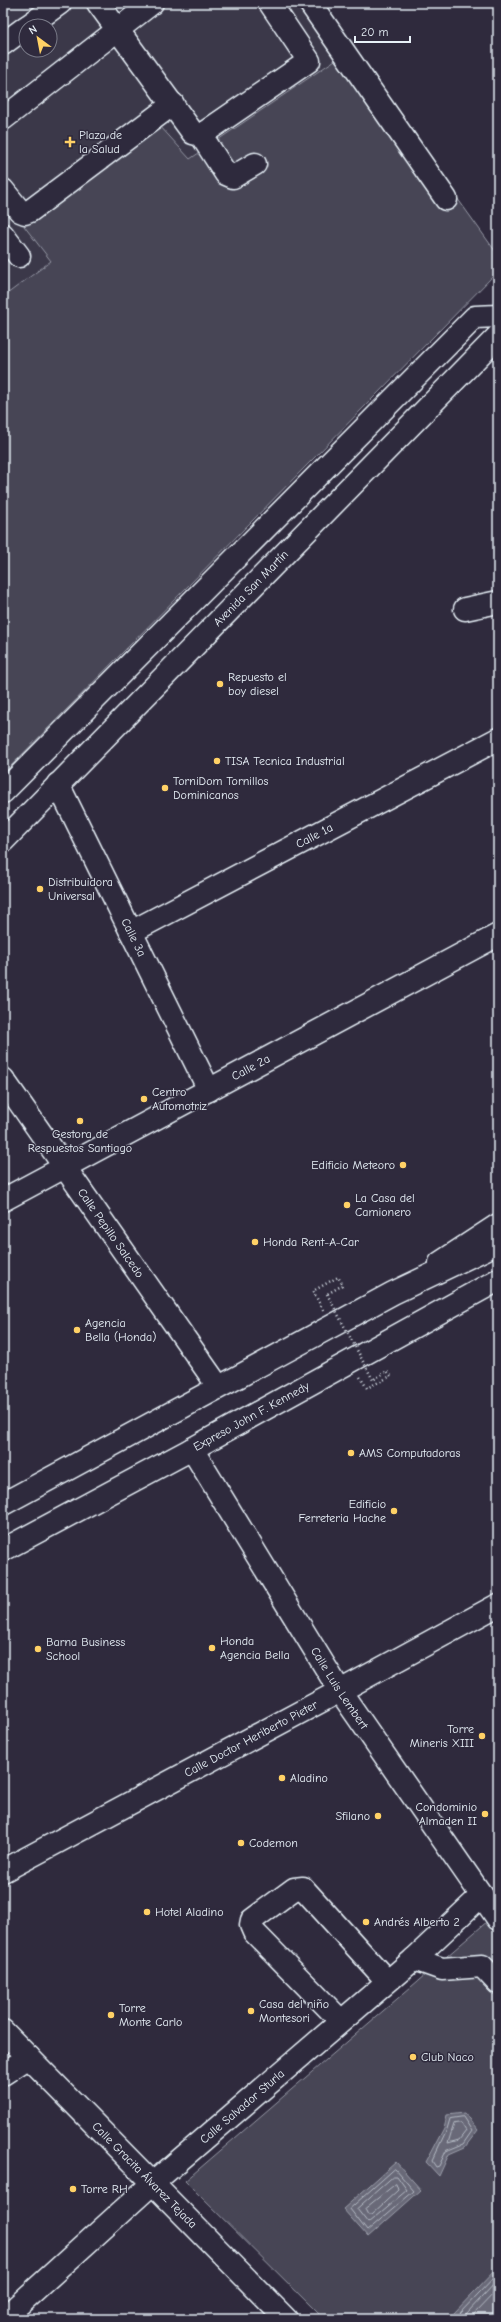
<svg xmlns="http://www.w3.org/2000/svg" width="501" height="2322" font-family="'Comic Neue',sans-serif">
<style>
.built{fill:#3b3749;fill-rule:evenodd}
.green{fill:#464455;stroke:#979aa6}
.water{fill:#696978;stroke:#9c9fab}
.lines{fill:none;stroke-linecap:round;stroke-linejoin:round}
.shore{stroke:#b5bbc5;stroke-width:1}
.minor-casing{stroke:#e8f1f8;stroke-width:25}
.major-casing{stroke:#e8f1f8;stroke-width:25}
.highway-casing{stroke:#e8f1f8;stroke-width:25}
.path{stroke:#e8f1f8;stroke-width:2.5;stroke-dasharray:1 3;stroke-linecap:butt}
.minor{stroke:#2f2a3d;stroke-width:22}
.major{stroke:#2f2a3d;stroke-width:22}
.highway{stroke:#2f2a3d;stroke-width:22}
.path-bridge{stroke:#e8f1f8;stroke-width:2.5;stroke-dasharray:1 3;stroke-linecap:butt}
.poi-dot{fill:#ffd166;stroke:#2f2a3d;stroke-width:1.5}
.labels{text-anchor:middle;stroke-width:3;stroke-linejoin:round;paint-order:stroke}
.poi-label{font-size:12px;fill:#e8f1f8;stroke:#2f2a3d;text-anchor:start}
.street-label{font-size:12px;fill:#e8f1f8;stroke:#2f2a3d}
</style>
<rect width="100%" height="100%" fill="#2f2a3d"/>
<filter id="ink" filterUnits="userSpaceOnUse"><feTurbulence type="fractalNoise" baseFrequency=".025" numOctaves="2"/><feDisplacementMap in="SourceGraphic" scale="8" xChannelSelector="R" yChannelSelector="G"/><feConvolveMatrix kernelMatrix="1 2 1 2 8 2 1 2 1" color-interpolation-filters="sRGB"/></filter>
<g filter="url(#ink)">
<path class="built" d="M3,3H297L338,58L190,159L159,125L24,226L51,261L3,297ZM26,26H50V50H26Z"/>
<g class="green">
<path d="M338,58L361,64L498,255V271L3,774V297L51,261L24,226L159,125L190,159Z"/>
<path d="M489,1920L498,1933V2319H324L185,2181Z"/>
</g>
<g class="water">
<path d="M464,2113L478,2130L465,2147L449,2154L439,2176L426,2162L444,2128L447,2115Z"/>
<path d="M396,2162L421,2190L368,2237L343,2209Z"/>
<path d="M498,2267V2319H458L453,2314Z"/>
</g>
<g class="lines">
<g class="shore">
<path d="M463,2117L472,2131L463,2144L446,2151L439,2166L436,2167L432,2161L447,2129L450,2119Z"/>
<path d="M461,2123L466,2131L459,2140L448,2143L454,2124Z"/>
<path d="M395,2169L414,2191L367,2231L350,2209Z"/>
<path d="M394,2176H397L407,2190L368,2223L357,2209Z"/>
<path d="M396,2184L398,2190L371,2215H368L365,2209Z"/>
<path d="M460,2319V2313L498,2273"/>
<path d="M465,2319L466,2314L498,2280"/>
<path d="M472,2319V2316L498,2289"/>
</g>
<defs>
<g id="minor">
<path d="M98,3L193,133L201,135L309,61L270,3"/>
<path d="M310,3L446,199"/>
<path d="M28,26L60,3"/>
<path d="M3,44L26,27"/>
<path d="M3,119L152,3"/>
<path d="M201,135L226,174L233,177L255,164"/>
<path d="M3,190L20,211L25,213L30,211L173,104"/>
<path d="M3,235L19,256"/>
<path d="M465,609L498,602"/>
<path id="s1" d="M58,784L209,1090"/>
<path d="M3,792L475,317L498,316"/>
<path id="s2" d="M131,932L498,739"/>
<path id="s3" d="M3,1079L218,1386"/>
<path id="s4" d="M3,1200L498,935"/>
<path id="s5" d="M192,1449L340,1691L498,1919"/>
<path id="s6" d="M3,1871L340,1691L498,1605"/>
<path d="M414,1959L442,1969L482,1966L498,1983"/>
<path d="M341,2021L254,1932L251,1925L252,1920L294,1889L303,1888L387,1981"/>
<path id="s7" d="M3,2031L286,2319"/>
<path d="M3,2074L29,2057"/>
<path id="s8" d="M3,2319L153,2183L414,1959L482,1895"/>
</g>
<g id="major">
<path id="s9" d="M3,841L498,336"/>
<path d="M440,1263L498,1225"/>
</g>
<g id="highway">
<path d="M3,1504L393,1293L498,1243"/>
<path id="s10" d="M3,1550L192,1449L498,1280"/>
</g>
</defs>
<use href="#minor" class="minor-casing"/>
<use href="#major" class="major-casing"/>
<use href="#highway" class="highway-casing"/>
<g class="path">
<path d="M323,1310L313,1291L338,1277L343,1285L327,1294"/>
<path d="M360,1377L367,1388L391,1376L387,1371L373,1380"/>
</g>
<use href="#minor" class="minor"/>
<use href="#major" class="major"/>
<use href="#highway" class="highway"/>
<path class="path-bridge" d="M327,1294L373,1380"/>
</g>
</g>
<g class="poi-dot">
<path d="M68 136h4v4h4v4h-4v4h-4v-4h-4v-4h4z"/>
<circle cx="220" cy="684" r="4"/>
<circle cx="217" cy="761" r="4"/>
<circle cx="165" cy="788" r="4"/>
<circle cx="40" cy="889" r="4"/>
<circle cx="144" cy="1099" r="4"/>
<circle cx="80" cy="1121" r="4"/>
<circle cx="403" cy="1165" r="4"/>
<circle cx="347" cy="1205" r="4"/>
<circle cx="255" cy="1242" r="4"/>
<circle cx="77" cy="1330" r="4"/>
<circle cx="351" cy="1453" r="4"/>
<circle cx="394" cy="1511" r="4"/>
<circle cx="212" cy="1648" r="4"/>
<circle cx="38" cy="1649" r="4"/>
<circle cx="482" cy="1736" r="4"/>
<circle cx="282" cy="1778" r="4"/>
<circle cx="485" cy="1814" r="4"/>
<circle cx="378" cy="1816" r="4"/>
<circle cx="241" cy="1843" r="4"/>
<circle cx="147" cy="1912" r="4"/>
<circle cx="366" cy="1922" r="4"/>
<circle cx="251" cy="2011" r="4"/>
<circle cx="111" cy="2015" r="4"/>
<circle cx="413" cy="2057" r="4"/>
<circle cx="73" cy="2189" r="4"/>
</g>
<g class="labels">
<g class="poi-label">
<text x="79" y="139">Plaza de<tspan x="79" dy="14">la Salud</tspan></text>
<text x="228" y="681">Repuesto el<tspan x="228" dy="14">boy diesel</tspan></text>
<text x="225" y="765">TISA Tecnica Industrial</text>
<text x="173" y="785">TorniDom Tornillos<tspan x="173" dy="14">Dominicanos</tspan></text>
<text x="48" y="886">Distribuidora<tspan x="48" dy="14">Universal</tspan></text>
<text x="152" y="1096">Centro<tspan x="152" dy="14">Automotriz</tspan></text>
<text x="80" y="1138" text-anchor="middle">Gestora de<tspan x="80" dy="14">Respuestos Santiago</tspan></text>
<text x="395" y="1169" text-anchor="end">Edificio Meteoro</text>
<text x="355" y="1202">La Casa del<tspan x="355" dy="14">Camionero</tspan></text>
<text x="263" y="1246">Honda Rent-A-Car</text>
<text x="85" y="1327">Agencia<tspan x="85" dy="14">Bella (Honda)</tspan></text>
<text x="359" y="1457">AMS Computadoras</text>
<text x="386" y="1508" text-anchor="end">Edificio<tspan x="386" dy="14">Ferreteria Hache</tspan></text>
<text x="220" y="1645">Honda<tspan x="220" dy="14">Agencia Bella</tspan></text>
<text x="46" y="1646">Barna Business<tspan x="46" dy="14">School</tspan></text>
<text x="474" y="1733" text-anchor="end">Torre<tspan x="474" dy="14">Mineris XIII</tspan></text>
<text x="290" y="1782">Aladino</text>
<text x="477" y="1811" text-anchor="end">Condominio<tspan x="477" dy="14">Almaden II</tspan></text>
<text x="370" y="1820" text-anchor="end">Sfilano</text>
<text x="249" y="1847">Codemon</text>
<text x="155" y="1916">Hotel Aladino</text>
<text x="374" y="1926">Andrés Alberto 2</text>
<text x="259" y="2008">Casa del niño<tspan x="259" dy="14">Montesori</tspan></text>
<text x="119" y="2012">Torre<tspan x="119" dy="14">Monte Carlo</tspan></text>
<text x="421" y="2061">Club Naco</text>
<text x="81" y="2193">Torre RH</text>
</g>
<g class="street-label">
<text dy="4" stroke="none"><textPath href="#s9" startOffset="354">Avenida San Martín</textPath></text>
<text dy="4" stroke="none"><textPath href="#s2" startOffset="207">Calle 1a</textPath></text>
<text dy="4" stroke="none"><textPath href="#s1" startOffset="171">Calle 3a</textPath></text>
<text dy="4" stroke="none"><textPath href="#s4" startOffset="281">Calle 2a</textPath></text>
<text dy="4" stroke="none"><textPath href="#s3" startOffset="188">Calle Pepillo Salcedo</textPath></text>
<text dy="4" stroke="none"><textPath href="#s10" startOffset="282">Expreso John F. Kennedy</textPath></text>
<text dy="4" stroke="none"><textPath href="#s5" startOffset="281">Calle Luis Lembert</textPath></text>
<text dy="4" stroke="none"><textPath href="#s6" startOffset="281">Calle Doctor Heriberto Pieter</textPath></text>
<text dy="4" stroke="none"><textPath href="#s8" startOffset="320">Calle Salvador Sturla</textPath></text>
<text dy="4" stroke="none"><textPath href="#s7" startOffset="202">Calle Gracita Álvarez Tejada</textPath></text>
</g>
</g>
<rect width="501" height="2322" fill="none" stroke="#2f2a3d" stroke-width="16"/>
<rect x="8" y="8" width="485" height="2306" fill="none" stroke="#e8f1f8" stroke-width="1.5" filter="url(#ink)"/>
<g transform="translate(38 38) rotate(328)"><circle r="19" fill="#2f2a3d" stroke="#797a88"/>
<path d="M0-3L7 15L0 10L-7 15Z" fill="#ffd166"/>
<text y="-6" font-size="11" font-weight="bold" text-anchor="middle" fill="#e8f1f8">N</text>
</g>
<path d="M355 36v6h55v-6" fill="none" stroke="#e8f1f8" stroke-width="2"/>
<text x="361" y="36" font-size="12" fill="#e8f1f8" stroke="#2f2a3d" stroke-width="3" paint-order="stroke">20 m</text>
</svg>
